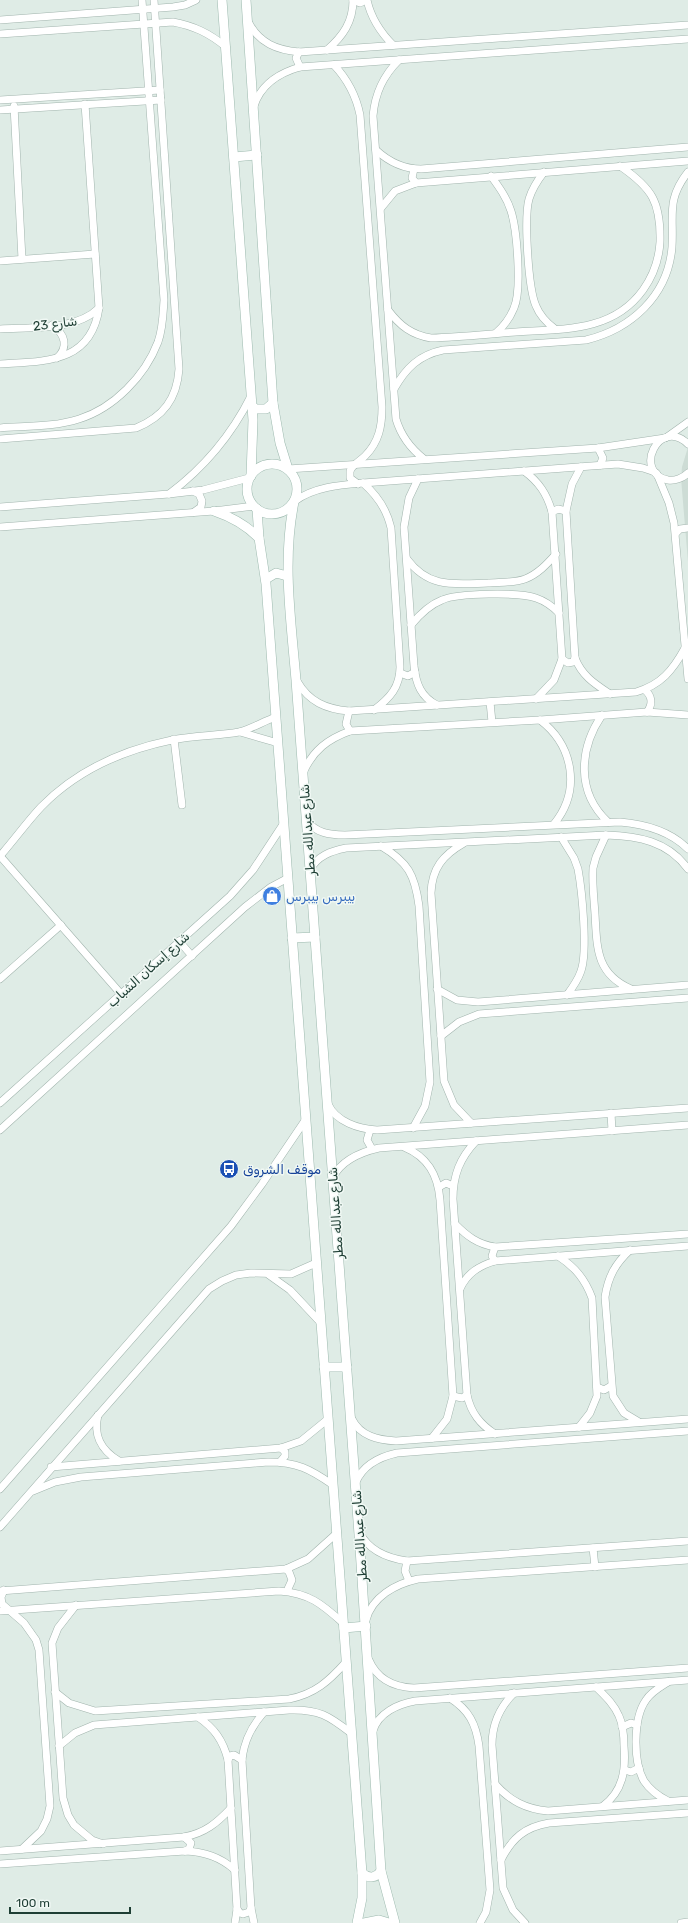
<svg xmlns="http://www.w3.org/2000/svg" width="688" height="1923" font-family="Rubik,'Noto Naskh Arabic',sans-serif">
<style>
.built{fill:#cddcd5}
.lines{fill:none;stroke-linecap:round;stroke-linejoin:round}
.street-casing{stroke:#a1b4ad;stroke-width:8}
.secondary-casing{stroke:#9cb9ae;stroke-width:10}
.street{stroke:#fff;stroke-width:7}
.secondary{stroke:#fff;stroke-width:9}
.labels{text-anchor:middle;stroke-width:3;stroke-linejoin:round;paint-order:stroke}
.street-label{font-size:13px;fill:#1e3e34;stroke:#f0f8f4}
.shop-label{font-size:13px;fill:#366cbe;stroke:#f0f8f4;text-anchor:start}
.transit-label{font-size:13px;fill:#164399;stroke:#f0f8f4;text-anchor:start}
</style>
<rect width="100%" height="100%" fill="#dfece6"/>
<path class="built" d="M688,447V562L681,478L682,467Z"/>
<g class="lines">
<defs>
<g id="street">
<path d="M353,0L360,3L366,0"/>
<path d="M367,0C371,18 380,32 393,45"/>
<path d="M0,20L173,7L185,5L196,0"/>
<path d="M249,23C259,43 277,50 299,52L688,25"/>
<path d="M0,34L173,22C194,26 209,33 226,47"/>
<path d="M327,50C343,36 353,22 353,0"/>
<path d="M299,52L296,58L300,67"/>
<path d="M399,60C383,76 375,93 373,116L396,419C401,436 410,448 424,459"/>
<path d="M334,65C348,80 356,95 360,115L382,407C382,426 379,442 365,456C360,461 353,464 350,471V478L358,484"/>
<path d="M0,100L160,90"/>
<path d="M14,106L22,259"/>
<path d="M254,106C261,84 279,73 300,67L688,39"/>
<path d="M0,110L161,100"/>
<path d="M376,150C389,162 403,169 421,169L688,147"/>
<path d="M414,169L412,178L416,183"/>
<path d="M544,172C537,181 532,189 529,199C524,217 528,288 536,306C540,316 547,323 555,329"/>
<path d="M491,176C499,187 507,198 511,211C517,230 522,290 514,308C510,318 504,326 496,333"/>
<path d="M381,208L395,191L416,183L688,161"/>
<path d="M0,261L95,254"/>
<path d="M388,310C400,326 412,335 431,338C460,337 488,334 516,332C563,329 613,332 643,290C653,276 659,259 660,242C661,202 652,188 620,166"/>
<path d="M52,325C65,334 69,347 57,358"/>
<path d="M0,329C31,327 76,331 99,308"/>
<path d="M0,364C44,361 91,364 99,308L85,104"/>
<path d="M394,389C406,368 419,355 443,350L586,340C631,329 668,296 672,247C674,215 666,200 688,172"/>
<path d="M0,428C26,426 54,427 79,419C114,408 145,376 158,342C163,328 163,314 164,300L142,0"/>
<path d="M667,437L688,422"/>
<path d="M0,439L136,428C163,417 177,399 179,369L154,0"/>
<path d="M688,444C659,416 632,473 668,480C675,481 683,478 688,473"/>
<path d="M598,448L603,458L600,465"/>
<path d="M581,467L572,484L566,511L575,658C582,676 595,684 610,694"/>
<path d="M288,469L598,448L665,438"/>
<path d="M524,471C539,482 547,494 552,512L562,659L554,680L536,699"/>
<path d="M657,474L669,503L674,523L688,679"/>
<path d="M418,479L409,498L404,527L414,666C416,684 421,697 437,705"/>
<path d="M363,483C378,496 387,510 391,528L400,667C400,687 390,698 374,710"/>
<path d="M193,491L199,494L202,501L201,507L194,512"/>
<path d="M169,494C205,467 231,436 251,396"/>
<path d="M295,501C314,487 340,485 363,483L618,464L643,468L655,472"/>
<path d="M0,507L169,494L203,490L249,478"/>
<path d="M552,512L558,509L566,511"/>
<path d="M0,527L214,511L254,506"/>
<path d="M676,533L680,529L688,528"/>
<path d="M407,559C429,589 455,584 488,583C500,582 514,583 525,579C538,574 547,564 556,554"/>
<path d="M411,625C420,614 429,605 442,600C457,593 520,592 536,598C545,601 552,606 559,613"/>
<path d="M562,659L568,663L573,662L575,658"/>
<path d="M400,673L408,676L415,672"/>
<path d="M297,681C309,702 326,709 349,711L636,692C661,685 673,670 685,648"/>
<path d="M645,690C652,696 653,704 647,712"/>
<path d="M490,702L492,722"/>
<path d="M349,711L346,724L350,731"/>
<path d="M602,715C579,749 576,792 608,822"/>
<path d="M540,720C574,746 581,791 554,824"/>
<path d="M240,732L278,743"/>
<path d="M174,739L182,805"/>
<path d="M303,773C313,750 328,739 350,731L540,720L647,712L688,715"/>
<path d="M306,820C316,833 329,835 345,835L620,822C644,824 670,831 688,849"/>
<path d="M606,835L596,857L593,868C592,883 594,899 595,914C597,948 596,974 631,989"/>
<path d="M561,837L574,858L578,869C582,891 588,951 581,971C578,980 573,987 567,995"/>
<path d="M464,843C443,855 432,868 431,893L444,1081L454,1105L471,1123"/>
<path d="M381,846C408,862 415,875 419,906L430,1082L425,1106L413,1128"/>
<path d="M0,856C14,840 27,822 41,807C77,770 123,750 172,740C194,735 217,736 239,732C251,729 264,721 276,717"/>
<path d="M0,856L121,994"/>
<path d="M310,870C317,856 331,851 346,848L606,835C638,836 668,841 688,869"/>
<path d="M179,941L192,956"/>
<path d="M0,979L61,925"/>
<path d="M437,989L457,1000L478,1002L688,985"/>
<path d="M441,1036L459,1022L479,1014L688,998"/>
<path d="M0,1103L230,896L253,870L284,823"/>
<path d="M328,1104C336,1122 359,1129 377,1130L688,1108"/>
<path d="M611,1113L612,1131"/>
<path d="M0,1130L245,907L271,887L288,878"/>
<path d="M370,1130L367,1140L372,1149"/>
<path d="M476,1141C460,1158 453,1175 453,1199L467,1395C471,1413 480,1424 495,1434"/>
<path d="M404,1147C428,1157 438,1175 440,1200L453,1396L447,1419L432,1438"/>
<path d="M333,1177C342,1160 361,1152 379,1148L688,1125"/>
<path d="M439,1187L446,1183L453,1186"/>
<path d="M455,1224C467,1236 477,1244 495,1247L688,1234"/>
<path d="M495,1247L492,1256L495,1261"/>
<path d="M630,1250C615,1264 608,1277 605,1297L613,1396L624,1413L639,1422"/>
<path d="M558,1256C575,1267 585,1279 592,1298L597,1396L590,1413L579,1427"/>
<path d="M269,1275L290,1290L321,1323"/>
<path d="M460,1289C467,1273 479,1266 495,1261L688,1246"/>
<path d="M597,1387L604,1390L611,1386"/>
<path d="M453,1396L462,1398L467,1395"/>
<path d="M98,1415C93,1436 101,1450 119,1461"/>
<path d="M352,1419C360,1436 378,1440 396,1441L688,1419"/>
<path d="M280,1462L285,1456V1452L281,1448"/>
<path d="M51,1467L281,1448L301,1441L328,1419"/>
<path d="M356,1482C363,1465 379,1457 397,1453L688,1431"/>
<path d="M0,1489L231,1226L262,1184L306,1119"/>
<path d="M33,1491L55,1482L81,1477L268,1462C297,1462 310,1469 333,1485"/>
<path d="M0,1527L209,1289L222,1281L236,1275L251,1273L291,1274L316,1263"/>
<path d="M360,1533C369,1551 387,1558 407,1561L688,1541"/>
<path d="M593,1548L595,1567"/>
<path d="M407,1561L405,1571L409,1581"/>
<path d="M286,1569L289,1572L292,1580L287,1591"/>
<path d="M4,1590L1,1597L2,1604L24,1623L36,1640L39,1650L50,1806L47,1819L41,1831L22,1849"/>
<path d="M0,1591L286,1569L308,1559L337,1533"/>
<path d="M76,1605L58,1628L52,1643L63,1798L68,1815L74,1825L92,1840L103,1844"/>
<path d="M0,1611L279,1591C309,1593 322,1604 343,1623"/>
<path d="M366,1620C372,1597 395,1584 418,1579L688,1560"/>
<path d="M369,1660C377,1679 393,1687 414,1688L688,1668"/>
<path d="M668,1682C660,1687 651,1692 646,1700C633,1718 633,1762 644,1781C650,1790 658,1796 668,1801"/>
<path d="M596,1687C605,1696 614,1704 619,1716C623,1725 624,1736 624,1746C626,1770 623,1791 603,1806"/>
<path d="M55,1692L69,1703L95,1711L289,1699C315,1694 329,1681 346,1662"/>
<path d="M514,1693C499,1708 492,1724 492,1745L503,1888L513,1910L525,1923"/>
<path d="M450,1698C469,1710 476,1724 479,1746L490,1890L486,1912L480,1923"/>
<path d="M198,1717C214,1728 223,1740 228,1760L237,1909L235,1923"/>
<path d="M622,1727L631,1723L637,1725"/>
<path d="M373,1731C378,1713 398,1704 415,1701L688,1680"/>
<path d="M59,1746L75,1733L94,1725L289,1710C319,1709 329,1716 351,1733"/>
<path d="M228,1760L230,1756L234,1755L242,1760"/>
<path d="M625,1770L631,1772L639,1768"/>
<path d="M495,1784C510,1801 526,1809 548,1811L688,1800"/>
<path d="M184,1837L191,1843L189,1849L185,1851"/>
<path d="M0,1851L184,1837C205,1833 217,1823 231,1808"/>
<path d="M501,1860C512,1838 525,1827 549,1823L688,1813"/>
<path d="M0,1864L185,1851C205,1852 220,1857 235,1870"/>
<path d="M237,1909L240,1913L243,1914L249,1912L251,1908"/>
<path d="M254,1923L251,1908L242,1760C244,1741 251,1727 264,1712"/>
<path d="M681,1923L688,1922"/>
</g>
<g id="secondary">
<path d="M222,0L253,420L251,476"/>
<path d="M246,0L273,403L280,443L288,469"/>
<path d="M234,157L257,155"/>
<path d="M252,406L256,409H266L273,403"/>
<circle cx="272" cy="489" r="25"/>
<path d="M294,502C282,561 291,620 296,680L360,1548L381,1871L395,1923"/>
<path d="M257,509L259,538L266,584L362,1873V1898L357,1923"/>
<path d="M214,511C232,517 246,525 259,538"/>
<path d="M266,579L276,573L287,576"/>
<path d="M292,938L315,937"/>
<path d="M324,1367H347"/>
<path d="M344,1628L366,1626"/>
<path d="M362,1873C369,1879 376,1878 381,1871"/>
<path d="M364,1923L379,1920L389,1923"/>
</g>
</defs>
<use href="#street" class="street-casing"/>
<use href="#secondary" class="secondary-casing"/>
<use href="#street" class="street"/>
<use href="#secondary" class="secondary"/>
</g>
<defs>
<symbol id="shop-disc" viewBox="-11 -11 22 22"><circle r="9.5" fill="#3f7fe0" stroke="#f0f8f4"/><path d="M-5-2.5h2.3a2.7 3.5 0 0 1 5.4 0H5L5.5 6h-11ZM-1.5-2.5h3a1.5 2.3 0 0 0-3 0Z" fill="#fff"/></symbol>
<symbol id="bus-disc" viewBox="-11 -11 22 22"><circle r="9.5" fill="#1a4fb4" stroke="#f0f8f4"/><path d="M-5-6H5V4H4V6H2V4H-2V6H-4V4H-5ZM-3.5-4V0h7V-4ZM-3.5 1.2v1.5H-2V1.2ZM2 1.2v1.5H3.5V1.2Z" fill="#fff"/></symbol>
</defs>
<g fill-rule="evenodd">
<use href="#shop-disc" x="261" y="885" width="22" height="22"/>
<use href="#bus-disc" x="218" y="1158" width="22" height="22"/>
</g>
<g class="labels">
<g class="street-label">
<text transform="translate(55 323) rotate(-7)" y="5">شارع 23</text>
<text transform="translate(307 830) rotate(-94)" y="5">شارع عبدالله مطر</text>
<text transform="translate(148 969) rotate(-42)" y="5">شارع إسكان الشباب</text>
<text transform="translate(335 1213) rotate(-94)" y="5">شارع عبدالله مطر</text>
<text transform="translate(359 1536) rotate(-94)" y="5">شارع عبدالله مطر</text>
</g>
<g class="shop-label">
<text x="286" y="901">بيبرس بيبرس</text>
</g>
<g class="transit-label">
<text x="243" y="1174">موقف الشروق</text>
</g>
</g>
<path d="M10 1907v6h120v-6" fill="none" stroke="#1e3e34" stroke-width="2"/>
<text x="16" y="1907" font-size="12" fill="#1e3e34" stroke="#f0f8f4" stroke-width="3" paint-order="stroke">100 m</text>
</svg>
